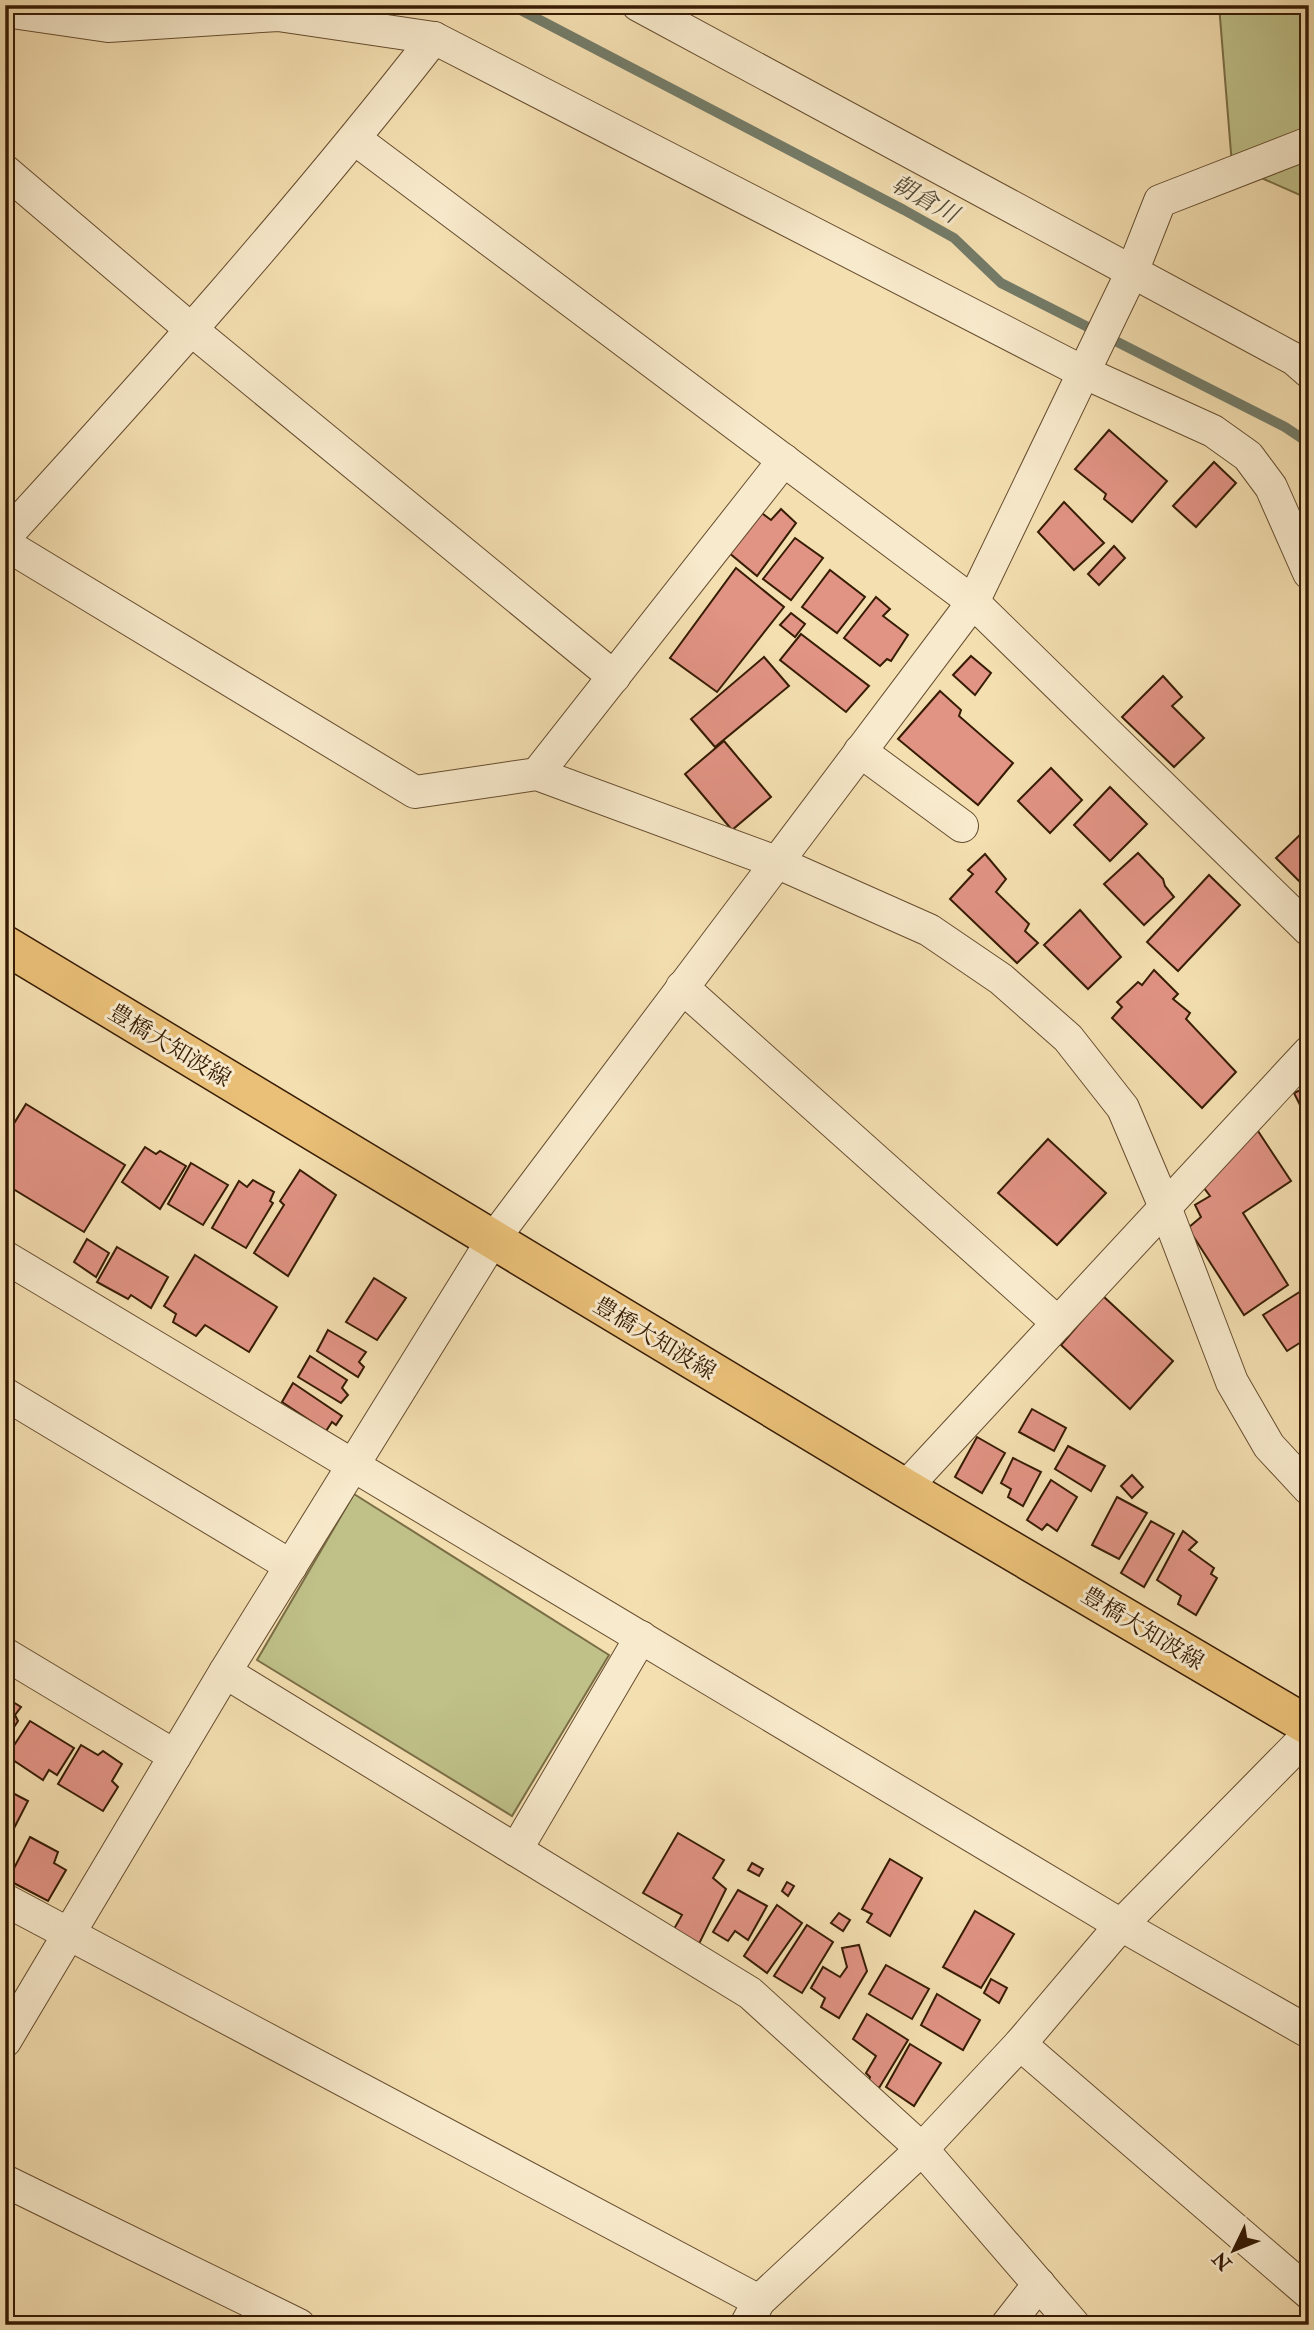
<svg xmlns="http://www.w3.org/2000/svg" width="1314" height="2330" font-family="'IM FELL Double Pica','Noto Serif JP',serif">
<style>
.green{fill:#bfc189;stroke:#7b6e46;stroke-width:2}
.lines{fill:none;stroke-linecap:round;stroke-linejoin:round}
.stream{stroke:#747c69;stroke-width:10}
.building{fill:#e19384;stroke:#371c04;stroke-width:2}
.street-casing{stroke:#664d2f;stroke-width:34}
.primary-casing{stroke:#371c04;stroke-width:41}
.street{stroke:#f8eacc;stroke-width:32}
.primary{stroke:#eac078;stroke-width:38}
.labels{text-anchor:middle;stroke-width:6;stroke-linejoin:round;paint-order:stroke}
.street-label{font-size:23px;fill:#371c04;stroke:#f8eacc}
.water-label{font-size:24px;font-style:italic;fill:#554c37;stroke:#f8eacc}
</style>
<rect width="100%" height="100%" fill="#f4dfb1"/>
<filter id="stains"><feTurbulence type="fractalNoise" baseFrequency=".00286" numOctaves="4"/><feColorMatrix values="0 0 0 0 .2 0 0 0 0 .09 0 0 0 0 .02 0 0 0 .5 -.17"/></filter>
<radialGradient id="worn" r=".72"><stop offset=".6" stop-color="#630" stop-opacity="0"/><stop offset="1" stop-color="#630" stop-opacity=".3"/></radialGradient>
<g class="green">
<path d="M1219,5H1309V199L1232,165Z"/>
<path d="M354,1494L609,1655L512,1816L257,1660Z"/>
</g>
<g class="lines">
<path class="stream" d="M511,5L904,210L954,238L1001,283L1285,427L1309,443"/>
</g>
<g class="building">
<path d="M1109,430L1167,481L1132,522L1104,499L1106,494L1075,469Z"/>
<path d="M1214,462L1236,483L1196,527L1173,506Z"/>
<path d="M1064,502L1104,543L1074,570L1038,532Z"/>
<path d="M781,509L796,523L757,576L728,552L759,511L771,520Z"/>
<path d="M795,538L823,558L791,600L763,579Z"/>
<path d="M1114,546L1125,558L1099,585L1088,574Z"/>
<path d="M736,568L784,607L717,692L670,658Z"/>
<path d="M830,570L865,597L837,633L802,607Z"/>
<path d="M876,597L890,609L883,616L908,635L891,661L887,659L880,666L844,638Z"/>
<path d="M791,613L805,624L795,637L780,625Z"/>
<path d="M801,634L869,686L846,712L780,660Z"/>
<path d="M971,656L991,673L975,695L953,675Z"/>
<path d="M764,657L789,686L715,747L691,719Z"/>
<path d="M1163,676L1182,697L1172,706L1204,738L1174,767L1122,717Z"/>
<path d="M940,691L961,710L959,716L1013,763L978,805L898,739Z"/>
<path d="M724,741L771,797L732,830L685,774Z"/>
<path d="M1051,768L1082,800L1050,833L1018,801Z"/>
<path d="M1110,787L1147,824L1110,861L1074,825Z"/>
<path d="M1309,826V878L1303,885L1276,858Z"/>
<path d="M1138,853L1163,879L1165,886L1174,897L1144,925L1104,884Z"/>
<path d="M985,854L1006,879L996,892L1029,924L1025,931L1038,943L1017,963L950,899L973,874L968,870Z"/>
<path d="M1209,875L1240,905L1178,971L1147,942Z"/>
<path d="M1080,910L1121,957L1088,989L1044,945Z"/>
<path d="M1154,970L1178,994L1173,999L1190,1013L1186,1019L1236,1072L1202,1108L1112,1018L1122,1007L1117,1002L1138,982L1142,985Z"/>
<path d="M1309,1086V1123L1294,1093Z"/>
<path d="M26,1104L125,1165L84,1232L5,1184V1138Z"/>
<path d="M1256,1128L1291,1181L1243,1213L1288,1285L1244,1315L1188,1228L1201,1217L1195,1205L1210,1196L1204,1188Z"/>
<path d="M1048,1139L1106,1193L1057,1245L998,1193Z"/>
<path d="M145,1147L156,1154L160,1151L186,1166L160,1209L122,1182Z"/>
<path d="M191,1163L228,1185L203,1225L168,1204Z"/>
<path d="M300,1170L336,1195L288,1276L254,1253L284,1205L280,1201Z"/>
<path d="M253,1180L274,1192L270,1201L273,1203L246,1248L212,1228L239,1181L247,1187Z"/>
<path d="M87,1239L109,1253L96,1277L74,1262Z"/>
<path d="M117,1247L168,1277L151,1308L131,1295L128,1299L97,1282Z"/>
<path d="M195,1255L277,1307L249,1352L205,1325L196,1336L173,1322L176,1314L164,1306Z"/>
<path d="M374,1278L406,1298L377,1340L346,1322Z"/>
<path d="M1309,1286V1337L1287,1351L1263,1315Z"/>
<path d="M1103,1296L1173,1361L1130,1409L1061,1345Z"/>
<path d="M328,1330L366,1352L359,1362L364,1367L358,1377L317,1351Z"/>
<path d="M310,1356L347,1380L342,1388L348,1395L341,1403L298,1377Z"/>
<path d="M293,1383L342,1416L336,1425L332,1422L326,1431L282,1402Z"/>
<path d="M1032,1409L1066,1428L1054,1451L1019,1432Z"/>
<path d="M977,1437L1005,1453L982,1493L955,1477Z"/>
<path d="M1068,1446L1105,1466L1091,1491L1055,1469Z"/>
<path d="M1013,1458L1041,1472L1023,1506L1008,1497L1011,1489L1001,1483Z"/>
<path d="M1132,1475L1143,1487L1132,1498L1121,1486Z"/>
<path d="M1051,1480L1077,1497L1057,1531L1047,1524L1042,1530L1027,1520Z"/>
<path d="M1117,1497L1147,1513L1119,1559L1092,1545Z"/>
<path d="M1151,1521L1174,1534L1144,1587L1121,1573Z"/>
<path d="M1183,1531L1197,1542L1189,1550L1214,1568L1211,1574L1217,1578L1196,1615L1178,1604L1181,1596L1157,1580Z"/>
<path d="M5,1697L21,1707L15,1715L18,1721L5,1741Z"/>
<path d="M30,1721L74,1748L57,1775L49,1770L43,1780L7,1756Z"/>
<path d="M81,1745L98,1755L103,1751L122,1764L112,1781L118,1787L103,1811L58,1784Z"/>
<path d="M5,1789L28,1801L9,1838L5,1837Z"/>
<path d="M678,1833L724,1860L713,1878L726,1889L696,1950L670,1936L682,1915L643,1893Z"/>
<path d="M30,1837L58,1852L54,1863L66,1870L48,1901L8,1880Z"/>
<path d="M890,1859L922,1878L890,1936L867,1922L872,1914L862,1909Z"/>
<path d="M752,1863L763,1869L759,1876L748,1870Z"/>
<path d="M787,1882L794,1886L788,1896L782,1891Z"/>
<path d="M738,1890L767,1906L748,1940L735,1931L728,1941L713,1932Z"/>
<path d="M777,1905L802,1923L767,1973L744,1956Z"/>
<path d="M975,1911L1014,1934L981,1988L943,1967Z"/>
<path d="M839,1913L850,1920L843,1931L831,1923Z"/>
<path d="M807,1925L833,1942L802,1993L774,1976Z"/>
<path d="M859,1945L867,1971L839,2018L821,2007L825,1998L811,1988L823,1967L840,1977L847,1967L842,1948Z"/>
<path d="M886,1965L929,1989L912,2019L869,1994Z"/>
<path d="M991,1979L1007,1988L999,2003L984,1993Z"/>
<path d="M937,1994L980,2020L963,2050L921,2025Z"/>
<path d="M867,2014L908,2040L879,2088L868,2083L870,2077L866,2073L876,2056L853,2039Z"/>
<path d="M910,2044L941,2063L914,2106L886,2087Z"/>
</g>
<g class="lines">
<defs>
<g id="street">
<path d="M638,5L1294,359L1309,372"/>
<path d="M5,11L108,26L278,15L434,38L1083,372L1213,431L1248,456L1271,487L1309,573"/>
<path d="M355,139L973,602L1309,930"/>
<path d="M5,171L193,331L614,677"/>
<path d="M5,537C153,375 299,211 434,38"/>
<path d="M5,544L415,792L537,774L776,862L929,930L1001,979L1068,1038L1123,1108L1165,1207L1232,1382L1269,1446L1309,1489"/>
<path d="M860,751L962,826"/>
<path d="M537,774L784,460"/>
<path d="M682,987L1058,1323"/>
<path d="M5,1257L1121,1925L1309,2032"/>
<path d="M5,1394L291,1566"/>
<path d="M905,1488L1309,1052"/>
<path d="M5,1654L175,1756"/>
<path d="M225,1672L750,1993L922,2149L1074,2325"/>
<path d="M516,1850L641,1637"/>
<path d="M5,1900L759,2301"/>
<path d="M5,2041L225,1672L492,1241L973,602L1132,272L1160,201L1309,143"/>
<path d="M1020,2044L1309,2293"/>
<path d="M5,2181L299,2325"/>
<path d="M746,2325L759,2301L922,2149L1020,2044L1121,1925L1309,1734"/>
<path d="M1007,2325L1039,2284"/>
</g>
<path id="primary" d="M5,945L905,1488L1309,1726"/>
</defs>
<use href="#street" class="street-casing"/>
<use href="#primary" class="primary-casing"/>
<use href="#street" class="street"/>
<use href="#primary" class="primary"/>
</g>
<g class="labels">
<g class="street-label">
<text transform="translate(170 1045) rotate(31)" y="8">豊橋大知波線</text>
<text transform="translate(655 1338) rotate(31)" y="8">豊橋大知波線</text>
<text transform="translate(1143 1628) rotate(31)" y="8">豊橋大知波線</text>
</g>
<g class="water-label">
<text transform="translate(925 199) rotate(29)" y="8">朝倉川</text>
</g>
</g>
<rect width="1314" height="2330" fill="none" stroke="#f4dfb1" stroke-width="28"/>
<rect x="7" y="7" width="1300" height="2316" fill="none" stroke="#371c04" stroke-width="3.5"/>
<rect x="14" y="14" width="1286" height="2302" fill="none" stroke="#371c04" stroke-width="2"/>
<g transform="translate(1234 2250) rotate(227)" stroke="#f8eacc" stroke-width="5" paint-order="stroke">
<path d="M0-5L12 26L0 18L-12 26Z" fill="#371c04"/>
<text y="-10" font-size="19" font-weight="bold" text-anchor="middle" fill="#371c04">N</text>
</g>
<rect width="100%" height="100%" filter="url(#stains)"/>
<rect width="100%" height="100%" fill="url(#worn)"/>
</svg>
